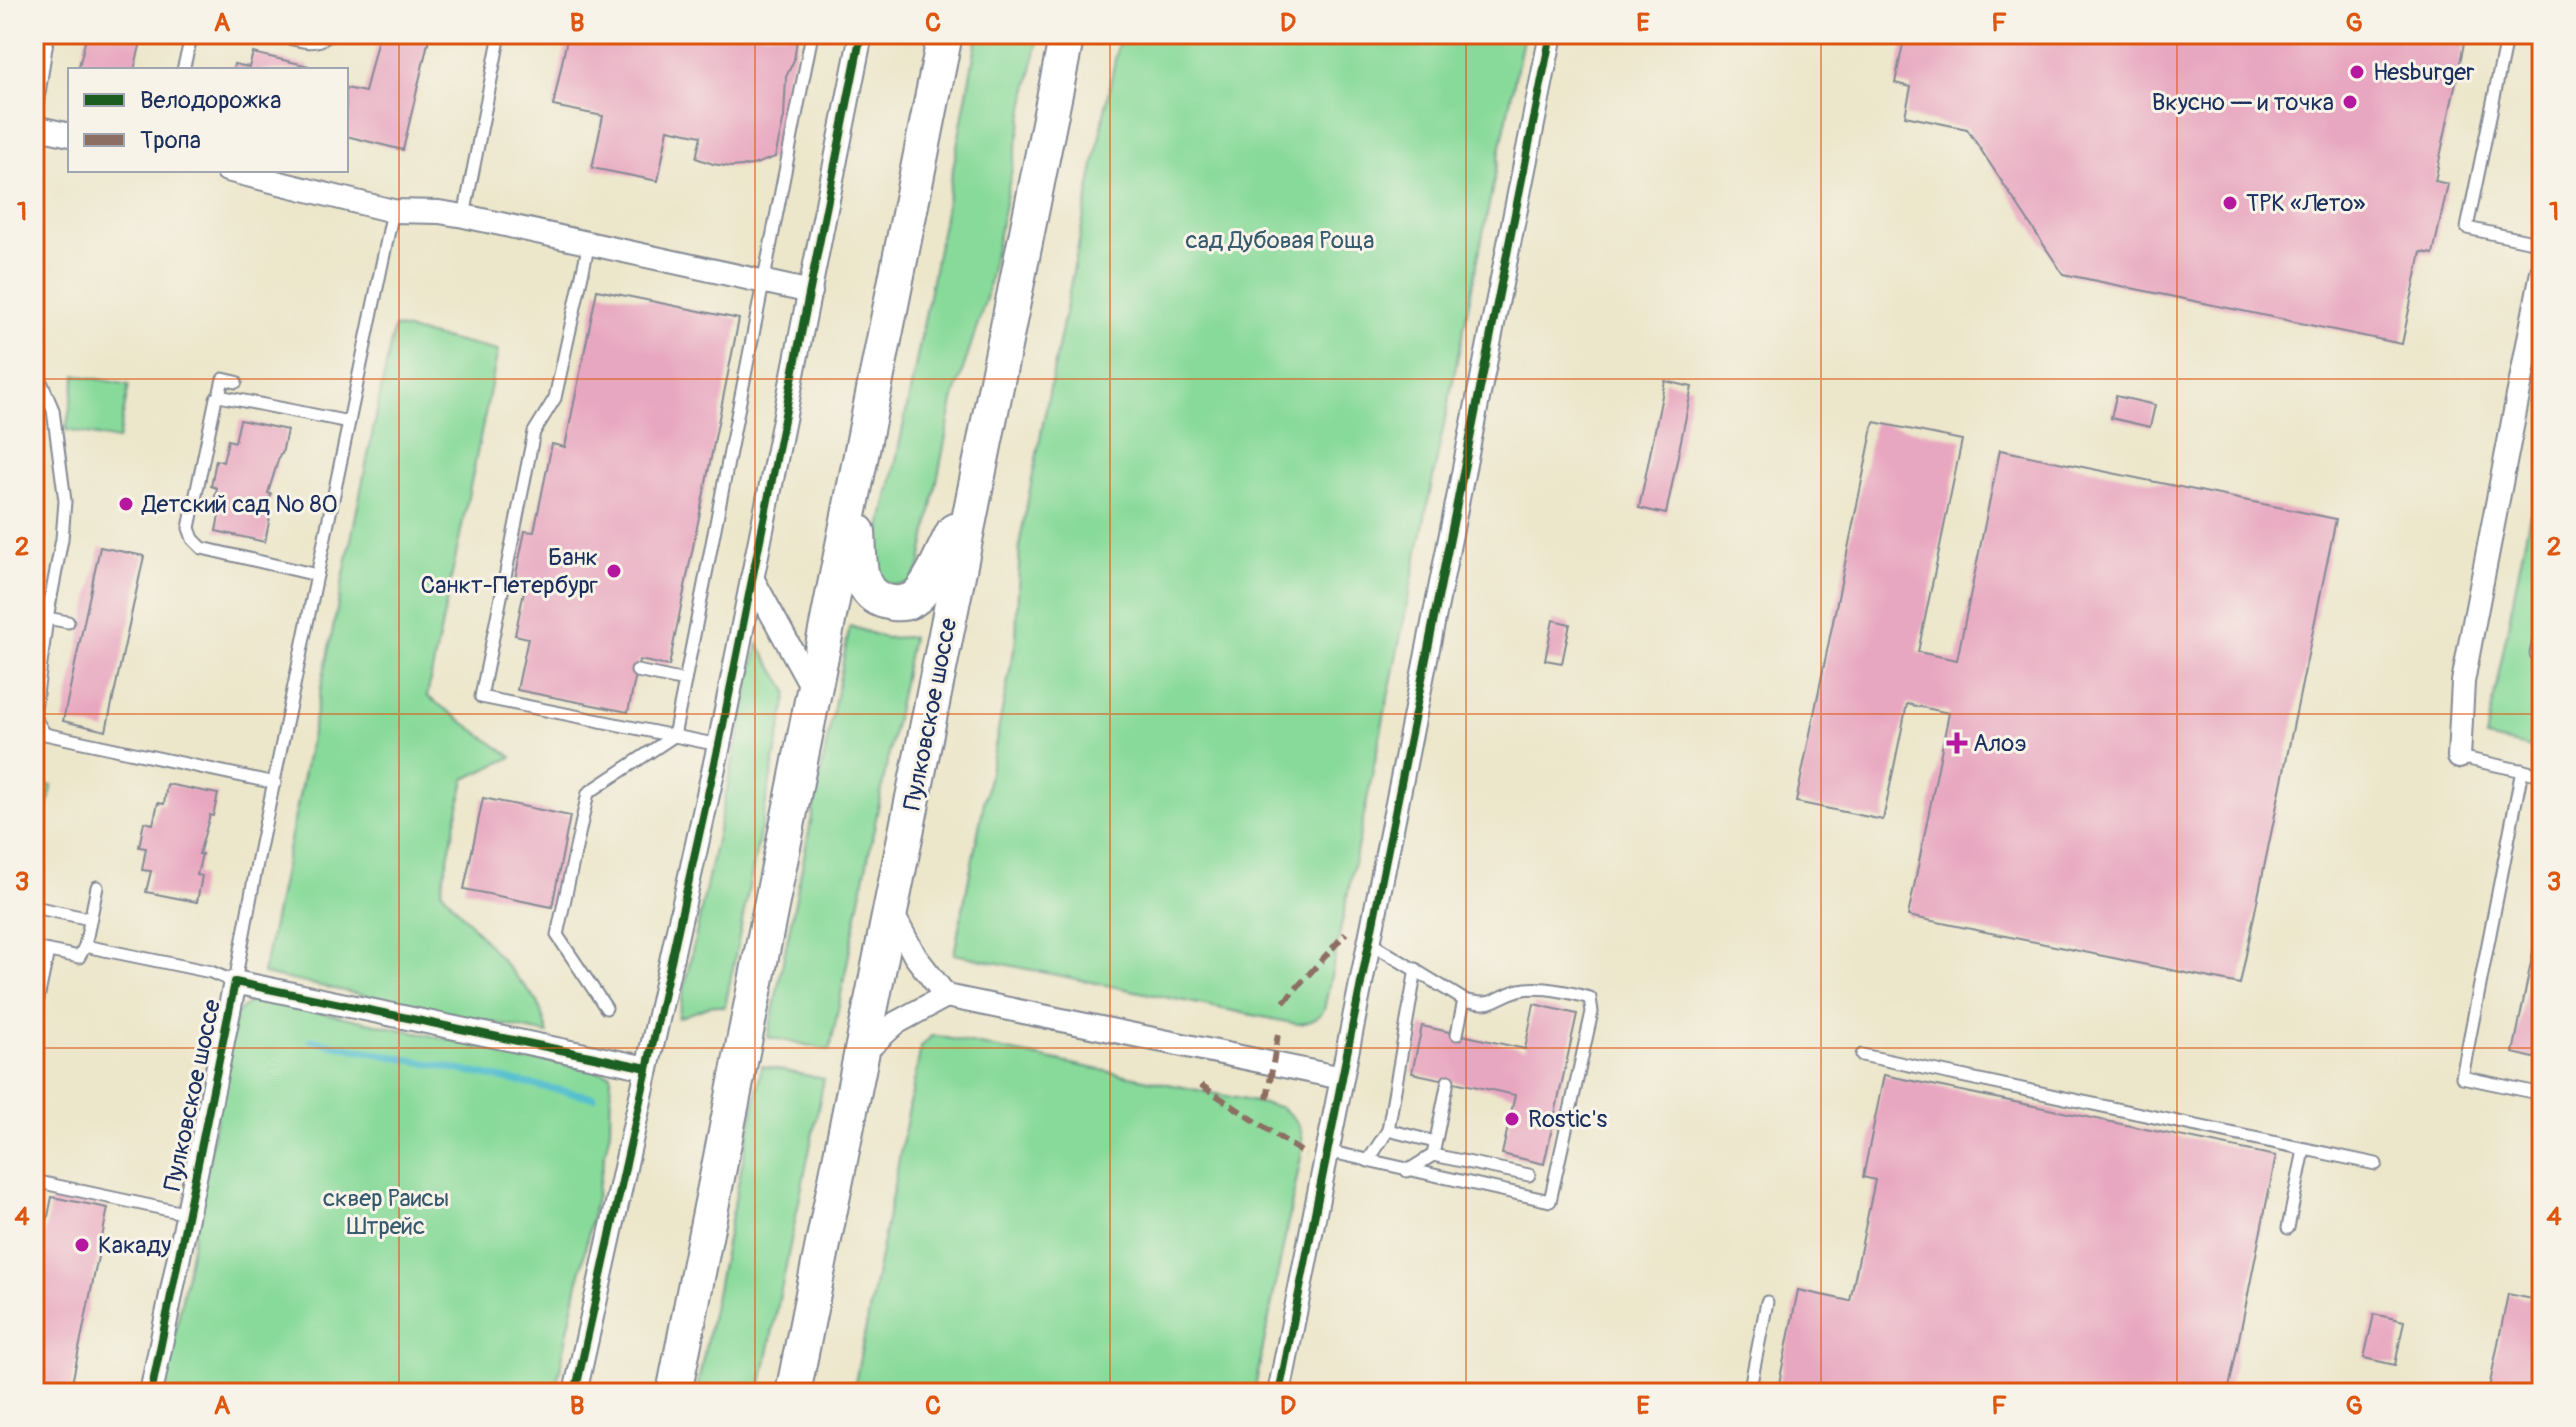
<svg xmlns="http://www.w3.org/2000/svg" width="2576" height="1427" font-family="Pangolin,sans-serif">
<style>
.green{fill:#88da9a;stroke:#52847c;stroke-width:2}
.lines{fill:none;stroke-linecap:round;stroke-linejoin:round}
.stream{stroke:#54bfcf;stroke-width:7}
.building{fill:#e8a7c0}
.service-casing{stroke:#848a94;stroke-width:15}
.minor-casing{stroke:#848a94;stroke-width:26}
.primary-casing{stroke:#848a94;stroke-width:38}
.service{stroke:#fff;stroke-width:11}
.minor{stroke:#fff;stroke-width:22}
.primary{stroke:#fff;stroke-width:34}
.quiet{stroke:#8d6e63;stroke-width:6;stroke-dasharray:12 6;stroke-linecap:butt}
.cycleway-casing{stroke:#f7f3e8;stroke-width:13}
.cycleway{stroke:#1b5e20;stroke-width:8}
.grid{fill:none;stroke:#de5710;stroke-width:2;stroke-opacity:0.55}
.poi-dot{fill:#b5179e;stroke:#f7f3e8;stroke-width:3}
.labels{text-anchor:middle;stroke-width:6;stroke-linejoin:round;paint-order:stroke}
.poi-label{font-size:24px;fill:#1b2f5e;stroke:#f7f3e8;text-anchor:start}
.park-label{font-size:24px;fill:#365a6d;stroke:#f7f3e8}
.street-label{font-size:24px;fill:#1b2f5e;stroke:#f7f3e8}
.neatline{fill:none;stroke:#de5710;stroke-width:3}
.grid-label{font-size:26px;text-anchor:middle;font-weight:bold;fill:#de5710}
</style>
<rect width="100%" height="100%" fill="#f7f3e8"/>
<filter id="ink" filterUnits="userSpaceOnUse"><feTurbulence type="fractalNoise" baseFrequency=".0125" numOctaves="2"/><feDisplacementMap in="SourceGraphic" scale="16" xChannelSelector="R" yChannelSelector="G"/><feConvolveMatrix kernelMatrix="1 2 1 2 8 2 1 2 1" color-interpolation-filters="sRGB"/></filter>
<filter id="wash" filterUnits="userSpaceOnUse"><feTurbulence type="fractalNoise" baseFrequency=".006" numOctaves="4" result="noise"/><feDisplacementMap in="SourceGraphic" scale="32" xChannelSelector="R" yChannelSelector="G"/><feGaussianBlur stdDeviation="1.8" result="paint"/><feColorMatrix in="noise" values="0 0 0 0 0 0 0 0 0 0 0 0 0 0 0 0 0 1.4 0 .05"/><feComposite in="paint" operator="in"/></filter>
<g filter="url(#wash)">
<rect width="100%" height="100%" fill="#ece6ca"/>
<g class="green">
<path d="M978,34H1039L986,298L953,401L920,567L909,583C897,586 884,585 879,572C872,555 890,490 894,470C925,325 951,179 978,34Z"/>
<path d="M1120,34H1524L1324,1010C1317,1020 1310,1023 1297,1024L954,954L1016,640L1020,540Z"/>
<path d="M394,327L498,351L427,696L512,757L465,779L441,890L538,1002L548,1034L263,974Z"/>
<path d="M76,375L129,385L118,440L66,430Z"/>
<path d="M2530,514L2542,517V750L2486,738Z"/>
<path d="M850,626L885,638L912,637L830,1050L768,1037Z"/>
<path d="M758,644L788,692L725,1007L713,1005L678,1018Z"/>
<path d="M34,782L52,786L37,862L34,861Z"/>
<path d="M254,998L611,1074L610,1130L555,1393H164L236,1014Z"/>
<path d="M932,1035L1279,1107C1296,1117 1303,1127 1303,1147L1254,1393H853L921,1047Z"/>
<path d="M762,1066L824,1079L760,1393H696Z"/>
</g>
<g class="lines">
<path class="stream" d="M311,1040L594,1097"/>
</g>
<g id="blocks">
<g class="building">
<path d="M87,34H143L134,70H78Z"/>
<path d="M379,34H430L403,150L346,136V88L365,92Z"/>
<path d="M568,34H798L794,60L786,77L784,117L775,157L753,165L731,167L713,164L696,158L701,136L668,129L658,181L592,168L603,116L553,106Z"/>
<path d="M1905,34H2466L2435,181L2448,184L2433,254L2421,252L2402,344L2063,274L1967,129L1905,116L1911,87L1895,83Z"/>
<path d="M253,53L309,66L308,70H233L234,64L249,67Z"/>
<path d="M597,290L739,319L669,666L639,660L628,712L517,690L528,638L515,635L526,581L515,579L525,531L534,532L552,444L565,447Z"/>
<path d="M1665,381L1692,387L1666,514L1639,508Z"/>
<path d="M2116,396L2155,405L2150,427L2111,418Z"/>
<path d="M240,420L287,430L282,454H280L268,493L271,494L267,516L270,517L265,542L216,531L220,510L212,509L217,488L211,486L216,460L223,462L228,440L235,442Z"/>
<path d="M1874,422L1962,440L1918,652L1957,660L2000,450L2336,519L2240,984L1908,916L1949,713L1907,704L1883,820L1796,802Z"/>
<path d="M100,547L144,556L106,731L63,721Z"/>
<path d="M1553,620L1570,624L1562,663L1545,660Z"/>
<path d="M167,784L218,794L213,816L210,815L199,854H202L197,875L202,876L197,902L146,892L151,871L142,870L146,848L139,847L144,822L153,824L158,803L164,804Z"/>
<path d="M483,798L570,816L552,907L464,889Z"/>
<path d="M2541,912H2542V1060L2513,1053Z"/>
<path d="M1534,1004L1577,1014L1544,1164L1502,1154L1515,1095L1412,1073L1422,1026L1525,1049Z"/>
<path d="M1884,1075L2276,1156L2228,1393H1777L1798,1290L1850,1301L1875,1180L1863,1177Z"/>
<path d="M52,1197L108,1208L70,1393H34V1284Z"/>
<path d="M2508,1294L2542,1301V1329L2530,1393H2488Z"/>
<path d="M2374,1314L2404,1321L2395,1365L2364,1358Z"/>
</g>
</g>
</g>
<g filter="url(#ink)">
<use href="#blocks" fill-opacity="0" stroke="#848a94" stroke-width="2"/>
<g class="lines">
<defs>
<g id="service">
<path d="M273,34C292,38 315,49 330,34"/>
<path d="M2507,34L2467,228L2542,244"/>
<path d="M183,70L192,34"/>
<path d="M34,127L48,34"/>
<path d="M464,216L500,34"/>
<path d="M589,243L555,398L534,432L481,697L719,745"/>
<path d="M39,377L53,410L65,501L62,539L47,618L34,717L45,734L275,783"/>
<path d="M219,396L223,379L236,382"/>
<path d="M317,575L202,548L193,539L189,528L216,398L219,396L349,422"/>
<path d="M47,618L68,622"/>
<path d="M2542,624L2536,654L2542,655"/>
<path d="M685,681L812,34"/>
<path d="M2459,757L2542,775"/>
<path d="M2522,770L2462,1077L2542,1094"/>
<path d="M97,887L85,946L211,972L235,982L257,863L393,211"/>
<path d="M34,907L90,919"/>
<path d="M1369,942L1464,1000L1457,1034"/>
<path d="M34,948L79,957L85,946"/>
<path d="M606,1008L557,935L588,793L674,736L685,681L637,671"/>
<path d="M34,1018L48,951"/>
<path d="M1862,1055L2376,1164"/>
<path d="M1388,1130L1435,1142"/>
<path d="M1327,1151L1550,1201L1592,1012L1590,998C1569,992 1540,985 1519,990C1491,998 1497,1008 1464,1000"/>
<path d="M1433,1155L1529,1175"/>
<path d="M1368,1161L1388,1130L1416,969"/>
<path d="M1407,1171L1433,1155L1448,1081"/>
<path d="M34,1181L188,1214"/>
<path d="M2288,1228L2304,1150"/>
<path d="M1749,1393L1767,1302"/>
</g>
<g id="minor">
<path d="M34,127L70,135"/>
<path d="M227,170L393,211L439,212L464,216L811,292"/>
<path d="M752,578L814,691"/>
<path d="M2459,757L2463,682L2473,628L2542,272"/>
<path d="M890,909L915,956L946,996L1342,1078"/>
<path d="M862,1054L896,1023L946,996"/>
<path d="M151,1393L235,982L647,1068"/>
<path d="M575,1393L719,745L861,34"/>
<path d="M1279,1393L1551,34"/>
</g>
<g id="primary">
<path d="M858,532C860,562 855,598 893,603C904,604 914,601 921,592C935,575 943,551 954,531"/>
<path d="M674,1393L945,34"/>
<path d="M793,1393L1067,34"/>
</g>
</defs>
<use href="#service" class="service-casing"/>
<use href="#minor" class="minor-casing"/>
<use href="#primary" class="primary-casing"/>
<use href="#service" class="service"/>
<use href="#minor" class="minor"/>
<use href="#primary" class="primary"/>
<g class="quiet">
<path d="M1475,39L1481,34"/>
<path d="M1284,1002L1346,933"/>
<path d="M1201,1085L1306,1155"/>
<path d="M1267,1099L1279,1028"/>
</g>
<defs>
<g id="cycleway">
<path d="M151,1393L235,982L647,1068"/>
<path d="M575,1393L719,745L861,34"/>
<path d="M1279,1393L1551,34"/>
</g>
</defs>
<use href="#cycleway" class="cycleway-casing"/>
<use href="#cycleway" class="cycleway"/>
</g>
</g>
<path class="grid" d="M399,34V1393M755,34V1393M1110,34V1393M1466,34V1393M1821,34V1393M2177,34V1393M34,379H2542M34,714H2542M34,1048H2542"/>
<g class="poi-dot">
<circle cx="2357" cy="72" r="8"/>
<circle cx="2350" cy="102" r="8"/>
<circle cx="2230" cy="203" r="8"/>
<circle cx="126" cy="504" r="8"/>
<circle cx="614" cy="571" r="8"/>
<path d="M1953 731h8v8h8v8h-8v8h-8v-8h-8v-8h8z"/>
<circle cx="1512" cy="1119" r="8"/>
<circle cx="82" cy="1245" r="8"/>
</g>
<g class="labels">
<g class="poi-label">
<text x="2373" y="80">Hesburger</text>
<text x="2334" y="110" text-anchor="end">Вкусно — и точка</text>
<text x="2246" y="211">ТРК «Лето»</text>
<text x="142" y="512">Детский сад № 80</text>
<text x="598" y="565" text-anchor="end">Банк<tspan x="598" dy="28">Санкт-Петербург</tspan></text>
<text x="1973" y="751">Алоэ</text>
<text x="1528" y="1127">Rostic's</text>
<text x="98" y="1253">Какаду</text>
</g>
<g class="park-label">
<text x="1280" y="248">сад Дубовая Роща</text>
<text x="386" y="1206">сквер Раисы<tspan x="386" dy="28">Штрейс</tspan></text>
</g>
<g class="street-label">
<text transform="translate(930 714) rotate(-79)" y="8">Пулковское шоссе</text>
<text transform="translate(192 1095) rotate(-78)" y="8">Пулковское шоссе</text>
</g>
</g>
<rect width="2576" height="1427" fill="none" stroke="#f7f3e8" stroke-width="88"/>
<rect x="68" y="68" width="280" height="104" fill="#f7f3e8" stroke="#9fa5b1" stroke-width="2"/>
<rect x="84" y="94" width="40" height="12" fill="#1b5e20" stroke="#9fa5b1" stroke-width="2"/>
<text x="140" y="108" font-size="24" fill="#1b2f5e">Велодорожка</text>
<rect x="84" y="134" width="40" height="12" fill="#8d6e63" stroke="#9fa5b1" stroke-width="2"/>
<text x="140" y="148" font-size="24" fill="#1b2f5e">Тропа</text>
<rect x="44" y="44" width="2488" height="1339" class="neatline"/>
<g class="grid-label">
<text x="222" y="31">A</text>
<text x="577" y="31">B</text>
<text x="933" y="31">C</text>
<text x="1288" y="31">D</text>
<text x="1643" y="31">E</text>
<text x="1999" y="31">F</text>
<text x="2354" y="31">G</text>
<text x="22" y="220">1</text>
<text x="2554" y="220">1</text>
<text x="22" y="555">2</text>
<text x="2554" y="555">2</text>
<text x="22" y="890">3</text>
<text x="2554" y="890">3</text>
<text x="22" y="1225">4</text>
<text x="2554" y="1225">4</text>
<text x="222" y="1414">A</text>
<text x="577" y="1414">B</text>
<text x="933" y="1414">C</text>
<text x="1288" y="1414">D</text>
<text x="1643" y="1414">E</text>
<text x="1999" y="1414">F</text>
<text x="2354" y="1414">G</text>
</g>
</svg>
